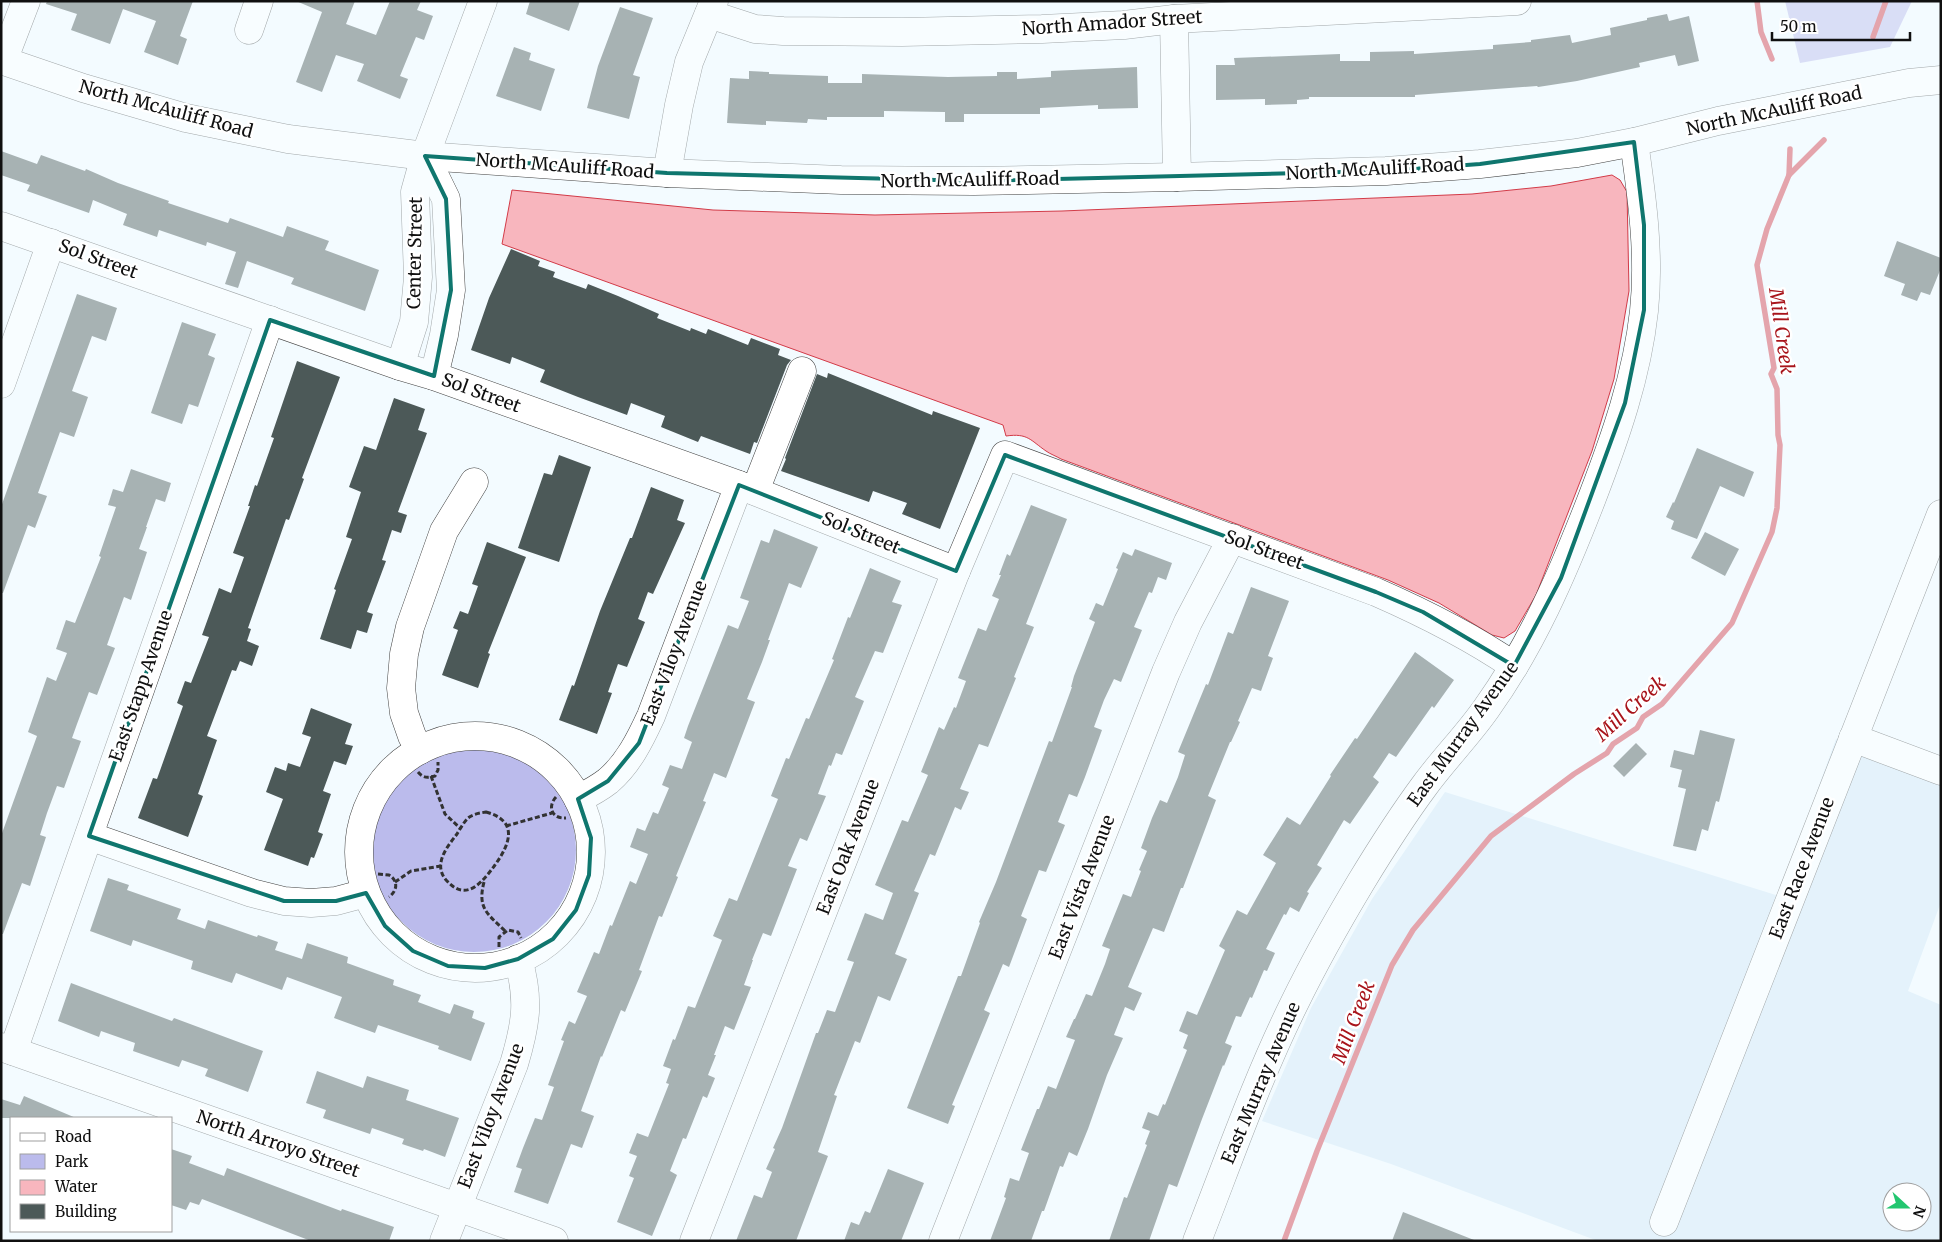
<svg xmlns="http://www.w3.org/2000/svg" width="1942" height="1242" font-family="Merriweather,serif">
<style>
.farmland{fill:#d2e7f6;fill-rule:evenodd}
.green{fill:#bbbbec}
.water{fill:#f8b6be;stroke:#d23b48}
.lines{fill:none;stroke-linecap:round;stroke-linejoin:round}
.stream{stroke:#d23b48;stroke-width:5.5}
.building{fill:#4c5958}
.minor-casing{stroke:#434343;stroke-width:29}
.path{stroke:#323232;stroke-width:3;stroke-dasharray:5 2.5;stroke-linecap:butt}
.minor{stroke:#fff;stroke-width:28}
.marked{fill:none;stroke:#0f766e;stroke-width:4;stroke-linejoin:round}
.labels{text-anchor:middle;stroke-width:5;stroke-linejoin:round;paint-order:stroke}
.street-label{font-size:18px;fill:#101010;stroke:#fff}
.water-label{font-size:19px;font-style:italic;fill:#a8141b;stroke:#fff}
</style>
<rect width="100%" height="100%" fill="#f3fbff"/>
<path class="farmland" d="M1836,739L1941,777V902L1908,991L1941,1005V1241H1598L1391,1164L1262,1121L1311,1008L1372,899L1445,792L1779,896ZM1892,1192H1922V1222H1892Z"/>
<g class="green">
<path d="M1785,1H1912L1890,47L1800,63Z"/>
<circle cx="474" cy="850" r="102"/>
</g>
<path class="water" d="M1612,175L1620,180L1627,192L1629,291L1614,379L1592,451L1536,595L1515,631L1504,638L1492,635L1439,603L1388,580L1061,459C1056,456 1050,454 1046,451C1030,440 1028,433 1006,436L1003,425L502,244L512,190L713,210L875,215L1062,211L1472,194L1551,186Z"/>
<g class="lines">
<g class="stream">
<path d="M1757,1L1761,32L1772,59"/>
<path d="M1873,37L1886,1"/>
<path d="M1789,175L1790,149"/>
<path d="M1284,1241L1317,1151L1392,965L1413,930L1491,836L1574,774L1607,753L1613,744L1637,728L1643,717L1662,704L1732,623L1772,532L1777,508L1780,445L1778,435L1777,389L1771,374L1774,368L1757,265L1767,229L1789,175L1824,140"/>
</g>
</g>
<g class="building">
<path d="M47,1H193L180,36L187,39L178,65L144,52L156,21L123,9L110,44L71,30L77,14L46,4Z"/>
<path d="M296,1H355L346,24L376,35L390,1H421L417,10L433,16L424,40L416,37L400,76L408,79L400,99L357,81L364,64L336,55L322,92L296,82L322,12Z"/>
<path d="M530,1H580L569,31L526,14Z"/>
<path d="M620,7L653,18L633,75L640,77L629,119L587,108L598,66Z"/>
<path d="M1667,14L1669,21L1689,16L1699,61L1678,66L1675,55L1639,63L1640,67L1577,81L1538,87L1537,86L1415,95V97H1309V99L1297,100V104L1265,105V99L1216,100V65H1235L1234,58L1340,54V61H1370V52L1414,51V54L1493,49V45L1531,42V40L1570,35L1572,43L1611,35L1610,28L1647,20V18Z"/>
<path d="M514,47L531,53L529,60L555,69L541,111L496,96Z"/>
<path d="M1137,67L1138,108L1098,109V105L1040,108V114H964V122H945V112L884,111V117H827V120L808,119L807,123L766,121V125L727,123L730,78L749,79V71L769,72V74L828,76V83H862V74L948,77L997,76V72H1017V79L1051,77V71Z"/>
<path d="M1,151L37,164L41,155L85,171L86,169L118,183L169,201L168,203L228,223L230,218L283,237L287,226L329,241L325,250L379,270L365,311L291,284L294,278L247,261L238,288L225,284L236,252L207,242L206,246L159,230L157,237L123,225L127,214L93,200L89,213L27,191L30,185L1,175Z"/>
<path d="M1897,241L1941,258V268L1930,295L1921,292L1917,301L1901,295L1905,284L1884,276Z"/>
<path d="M511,249L540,261L538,266L555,272L553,277L586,289L588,284L618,296L659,314L657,318L690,331L691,328L706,334L708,329L748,345L751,338L780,349L778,355L791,360L787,365L757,443L754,442L750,454L701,436L698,442L661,427L665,416L631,403L627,415L578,397L540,382L545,370L512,357L510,364L471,350L489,298Z"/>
<path d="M77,294L117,308L106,341L92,336L72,391L88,397L74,437L60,432L38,493L47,496L35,528L28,525L3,593H1V507Z"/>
<path d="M182,322L216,334L208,355L215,358L198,407L189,404L182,424L151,413Z"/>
<path d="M297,361L340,377L302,478L304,479L289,520L286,519L248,628L251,629L247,641L259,646L252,666L240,661L236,671L232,670L207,736L217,740L198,794L203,796L188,837L138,818L153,778L157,779L183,706L177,703L185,681L191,683L209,637L202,635L219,588L231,593L244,557L233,553L250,506H248L255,485L257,486L274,438L271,437Z"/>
<path d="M828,373L932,415L933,411L980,428L940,529L902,514L907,503L873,491L869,502L781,471L786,459L785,458L817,374L827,378Z"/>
<path d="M394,398L425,409L418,430L427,433L398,512L407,515L401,533L392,530L382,560L386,561L367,612L373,614L367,633L357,630L351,649L320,639L336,590L334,589L352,539L346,537L361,492L349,487L364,446L376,450Z"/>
<path d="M1697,448L1754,472L1744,497L1720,486L1697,539L1671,529L1674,521L1666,517L1673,502L1674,503Z"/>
<path d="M559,455L591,467L559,562L518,548L544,473L552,475Z"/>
<path d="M131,469L171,483L165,502L156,499L146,527H147L139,549L147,552L131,600L124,597L107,645L115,648L97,695L89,692L77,724L72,738L81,741L64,788L57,786L47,813L40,835L46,837L30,886L22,883L3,934H1V836L37,736L28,732L47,677L56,681L67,653L56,649L66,620L75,623L101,557L99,556L116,507L108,505L113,489L123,492Z"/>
<path d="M651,487L684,500L677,520L685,523L653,594L648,592L638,619L645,622L627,667L618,664L608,692L612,693L597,734L559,720L572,685L574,686L600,611L630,538H632Z"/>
<path d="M1031,505L1067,519L1026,624L1034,627L1014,677L1016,678L988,747L979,744L960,789L969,792L961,810L955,807L935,856L930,854L914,891L919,893L895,954L907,959L890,1001L878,996L860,1043L855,1041L834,1095L837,1096L818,1152L828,1156L796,1241H736L754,1195L762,1198L772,1172L766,1169L775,1149L773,1148L782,1128L816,1033H818L827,1010L835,1012L854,962L847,960L865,913L883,920L893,893L875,885L902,820L908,822L928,775L921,772L939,727L944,730L954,707L956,708L966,681L958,678L978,628L986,631L999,599L992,596L1001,575H999L1007,554L1010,556Z"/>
<path d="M774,529L818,547L801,588L789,583L768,640H770L762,662L747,699L755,702L726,778L714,773L703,801L706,802L676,876L678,877L662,917L659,916L639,970L642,971L625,1012L621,1010L602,1057L601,1056L581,1111L594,1116L582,1148L571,1144L548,1204L514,1192L522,1169L516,1167L523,1148L535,1118L542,1120L554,1087L548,1085L564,1041L561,1040L569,1021L575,1024L587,996L577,992L594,952L599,954L610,925L612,926L630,881L636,884L648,854L630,847L637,828L645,831L653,812L658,814L669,788L662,785L670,765L682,769L692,742L684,738L688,726L728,625L738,629L749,601L740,598L761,540L769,543Z"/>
<path d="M1705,532L1739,549L1725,576L1691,558Z"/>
<path d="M487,542L526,557L488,653L490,654L478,688L442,675L458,630L453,628L460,611L468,614L478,586L472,584Z"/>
<path d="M1135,549L1172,563L1166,580L1158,577L1152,593L1149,592L1134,627L1142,630L1121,682L1114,679L1104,700L1094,727L1102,730L1085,777L1077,797L1069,794L1058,822L1065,825L1046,872L1039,870L1021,916L1027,919L1009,967L1003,964L984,1010L990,1013L952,1105L955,1106L948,1124L907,1108L958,976H961L980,923L979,922L996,882L1049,741L1052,742L1072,687H1071L1074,676L1095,622L1089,619L1096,603L1103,606L1118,569L1116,568L1123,552L1132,556Z"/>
<path d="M870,568L901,581L892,602L902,605L883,653L875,651L855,697L864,701L842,755L836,753L831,766L829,765L818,794L826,796L807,841L800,838L788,866L797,869L771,936L763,933L752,960H753L744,985L751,987L734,1030L725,1026L714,1055H716L708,1075L715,1078L707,1098L703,1096L686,1139L683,1138L670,1171L677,1175L652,1236L617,1222L634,1178L629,1176L637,1156L629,1153L637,1133L648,1137L669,1084L666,1083L671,1069L663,1066L673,1039L675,1040L688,1006L695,1008L722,940L713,936L729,898L737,901L778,799L771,796L786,758L789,759L806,718L809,719L834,660L832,659L848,617L850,618Z"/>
<path d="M1251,587L1289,601L1268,656L1273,658L1261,691L1252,688L1238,721L1240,722L1231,742H1230L1208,796L1216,800L1183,888H1181L1164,932L1153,928L1128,987L1142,993L1134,1011L1125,1007L1114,1035L1123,1038L1107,1075L1088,1129L1077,1156L1069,1152L1063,1167L1060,1166L1044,1211H1042L1031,1241H990L1006,1198L1004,1197L1010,1178L1019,1181L1029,1153L1021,1150L1037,1109H1039L1048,1086L1056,1089L1075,1040L1066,1037L1074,1019H1075L1086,994L1092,996L1105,964L1110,949L1102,946L1123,894L1131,897L1141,871L1139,870L1147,851L1141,848L1152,818L1160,800L1167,803L1178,777L1185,755L1178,752L1206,684L1208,685L1228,632L1233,634Z"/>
<path d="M1415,652L1454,680L1434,708L1432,706L1396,757L1389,753L1373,777L1379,782L1350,824L1344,820L1317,865L1322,868L1307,892L1309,893L1299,912L1290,907L1286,915L1284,914L1266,949L1275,953L1267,971L1264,970L1252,998L1250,997L1241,1017L1236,1016L1225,1043L1232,1046L1224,1066L1223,1065L1202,1119L1177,1187L1169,1184L1149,1241H1109L1124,1197L1127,1198L1147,1145L1145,1144L1150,1131L1142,1128L1148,1112L1158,1116L1163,1104L1165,1105L1187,1050L1183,1048L1188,1035L1179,1031L1187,1011L1197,1015L1225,950L1219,946L1237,910L1247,915L1276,863L1263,855L1287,817L1300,825L1331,776L1330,775L1355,738L1357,739Z"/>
<path d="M311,708L352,724L345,744L353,746L346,765L334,761L323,791L331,794L318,832L323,834L314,858L311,857L308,866L264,850L283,799L266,792L275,767L286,771L288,763L300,767L311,737L302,734Z"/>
<path d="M1700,730L1735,739L1719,802L1716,801L1708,831L1702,829L1696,851L1673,846L1686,789L1678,787L1682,770L1670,767L1674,750L1694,755Z"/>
<path d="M1636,743L1647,754L1624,777L1613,766Z"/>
<path d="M108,878L129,885L127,890L181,909L177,919L205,929L208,920L257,937L258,935L278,942L275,950L302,959L307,943L348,957L347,963L394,980L393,985L421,995L418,1002L450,1014L454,1004L474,1011L472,1018L485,1023L471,1061L438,1049L439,1046L378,1025L375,1033L334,1018L342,997L287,977L282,990L236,973L232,983L191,969L193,961L133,940L131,946L90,931Z"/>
<path d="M71,983L172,1021L174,1018L263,1051L248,1092L205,1076L208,1069L182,1060L179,1067L133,1051L135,1043L101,1031L99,1037L58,1021Z"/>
<path d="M317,1071L363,1088L367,1076L409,1090L406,1100L459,1118L445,1157L424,1149L423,1151L402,1144L404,1139L372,1128L370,1134L323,1118L326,1110L306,1103Z"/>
<path d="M24,1096L76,1118H1V1099L20,1105Z"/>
<path d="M171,1149L192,1156L189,1163L224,1176L227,1168L341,1211L342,1209L394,1227L389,1241H311L202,1199L199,1205L190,1202L186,1210L171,1205Z"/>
<path d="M888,1169L924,1183L901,1241H844L851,1222L859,1225L865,1211L870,1213Z"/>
<path d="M1403,1212L1474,1240V1241H1392Z"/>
</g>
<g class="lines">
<defs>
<g id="minor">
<path d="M709,14L755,29L783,31L902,32L1042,29L1124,25L1174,19L1517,1"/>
<path d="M1174,19L1177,177"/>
<path d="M249,30L259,1"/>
<path d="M1,60L83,88L186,118L288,139L425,156L667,173L841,180L974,181L1177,177L1386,171L1480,164L1577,153L1634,142L1718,121L1909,83L1941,80"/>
<path d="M3,61L26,1"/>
<path d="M425,156L446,199L451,290L444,335L434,376"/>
<path d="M667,173L679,105L689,62L714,1"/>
<path d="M1,226L400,366L434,376L739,485L956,571"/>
<path d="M400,366L414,322L418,277L415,192L425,156L483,1"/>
<path d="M1,384L51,243"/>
<path d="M755,491L802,371"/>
<circle cx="475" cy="852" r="116"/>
<path d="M1853,738L1941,771"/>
<path d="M420,750L412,736L404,713L401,688L404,654L410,627L444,531L474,482"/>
<path d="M578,799C588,794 599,788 608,781C628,764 640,740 651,716L739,485"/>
<path d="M89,836L252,893L284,901L311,903L336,901L366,893"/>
<path d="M1,1047L554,1241"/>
<path d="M13,1051L270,320"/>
<path d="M1664,1222L1941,514"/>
<path d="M444,1241L514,1064C526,1024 530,1000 518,959"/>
<path d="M694,1241L956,571L1005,455L1376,592C1424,613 1470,636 1514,666"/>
<path d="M943,1241L1166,672L1188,622L1232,538"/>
<path d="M1197,1241C1228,1162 1256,1081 1294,1004C1314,963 1337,922 1361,882C1381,849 1402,816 1425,785C1444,759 1467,736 1486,709C1532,645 1563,573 1592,498C1615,438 1637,376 1644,311C1650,255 1642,197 1634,142"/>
</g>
</defs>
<use href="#minor" class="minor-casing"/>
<g class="path">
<path d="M418,772C423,778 427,778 435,776L438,770V762"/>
<path d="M431,776L445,814L461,829"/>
<path d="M556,797C547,807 552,819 566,818"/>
<path d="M486,812C519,821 510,844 495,865C483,881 467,903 447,881C432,865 447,847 457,834C460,829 464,822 468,818C473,814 480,813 486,812Z"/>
<path d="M506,826L552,813"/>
<path d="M378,874L389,875C399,881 397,891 389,897"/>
<path d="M395,882L411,871L441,866"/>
<path d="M484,882C477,909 488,914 505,931"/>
<path d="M499,947V937L508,930L518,932L521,938"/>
</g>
<use href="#minor" class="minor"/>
</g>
<path d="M0 0H1942V1242H0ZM1634,142L1644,225V310L1625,403L1561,578L1514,666L1423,612L1376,592L1005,455L956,571L739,485L639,743L608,781L578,799L591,838L589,875L576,910L553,939L518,959L485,968L448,966L413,951L385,926L366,893L336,901H284L89,836L270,320L434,376L451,290L446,199L425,156L667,173L974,181L1386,171L1480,164Z" fill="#f3fbff" fill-opacity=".55" fill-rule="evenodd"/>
<path class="marked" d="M1634,142L1644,225V310L1625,403L1561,578L1514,666L1423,612L1376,592L1005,455L956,571L739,485L639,743L608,781L578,799L591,838L589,875L576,910L553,939L518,959L485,968L448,966L413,951L385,926L366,893L336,901H284L89,836L270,320L434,376L451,290L446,199L425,156L667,173L974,181L1386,171L1480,164Z"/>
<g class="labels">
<g class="street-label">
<text transform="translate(1112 23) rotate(-4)" y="6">North Amador Street</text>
<text transform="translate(166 109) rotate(15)" y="6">North McAuliff Road</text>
<text transform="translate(1774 111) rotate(-12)" y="6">North McAuliff Road</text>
<text transform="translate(565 166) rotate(4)" y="6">North McAuliff Road</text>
<text transform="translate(1375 169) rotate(-3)" y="6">North McAuliff Road</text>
<text transform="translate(970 180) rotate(-1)" y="6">North McAuliff Road</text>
<text transform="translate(415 253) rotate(-89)" y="6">Center Street</text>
<text transform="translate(98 259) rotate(20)" y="6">Sol Street</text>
<text transform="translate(481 393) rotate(20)" y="6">Sol Street</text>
<text transform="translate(861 533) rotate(22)" y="6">Sol Street</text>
<text transform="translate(1264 550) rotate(20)" y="6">Sol Street</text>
<text transform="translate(674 653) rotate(-69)" y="6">East Viloy Avenue</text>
<text transform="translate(141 686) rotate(-71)" y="6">East Stapp Avenue</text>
<text transform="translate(1463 734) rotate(-54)" y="6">East Murray Avenue</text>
<text transform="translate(848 847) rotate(-69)" y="6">East Oak Avenue</text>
<text transform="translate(1802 868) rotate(-69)" y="6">East Race Avenue</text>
<text transform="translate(1082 887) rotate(-69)" y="6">East Vista Avenue</text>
<text transform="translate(1261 1083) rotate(-67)" y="6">East Murray Avenue</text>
<text transform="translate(491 1116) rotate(-69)" y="6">East Viloy Avenue</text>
<text transform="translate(278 1144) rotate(19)" y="6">North Arroyo Street</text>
</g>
<g class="water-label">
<text transform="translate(1782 331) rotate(82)" y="7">Mill Creek</text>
<text transform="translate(1630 708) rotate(-42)" y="7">Mill Creek</text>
<text transform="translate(1353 1022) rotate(-69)" y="7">Mill Creek</text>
</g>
</g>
<rect width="1942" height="1242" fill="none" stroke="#101010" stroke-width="5"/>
<rect x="10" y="1117" width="162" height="115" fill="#ffffff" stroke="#9f9f9f"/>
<rect x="20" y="1133" width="25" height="8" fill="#ffffff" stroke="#9f9f9f"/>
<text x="55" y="1142" font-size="15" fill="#101010">Road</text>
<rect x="20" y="1154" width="25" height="15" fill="#bbbbec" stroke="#9f9f9f"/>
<text x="55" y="1167" font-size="15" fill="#101010">Park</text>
<rect x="20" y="1180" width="25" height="15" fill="#f8b6be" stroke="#9f9f9f"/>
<text x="55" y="1192" font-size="15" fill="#101010">Water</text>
<rect x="20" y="1204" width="25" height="15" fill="#4c5958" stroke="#9f9f9f"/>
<text x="55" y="1217" font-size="15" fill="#101010">Building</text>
<g transform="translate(1907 1207) rotate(111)"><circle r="24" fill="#ffffff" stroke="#9f9f9f"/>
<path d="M0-4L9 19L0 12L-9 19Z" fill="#22c66f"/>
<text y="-8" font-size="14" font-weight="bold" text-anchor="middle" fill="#101010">N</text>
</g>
<path d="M1772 32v8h138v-8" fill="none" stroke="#101010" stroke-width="2.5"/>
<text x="1780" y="32" font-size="15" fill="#101010" stroke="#ffffff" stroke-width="4" paint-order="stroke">50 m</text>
</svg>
